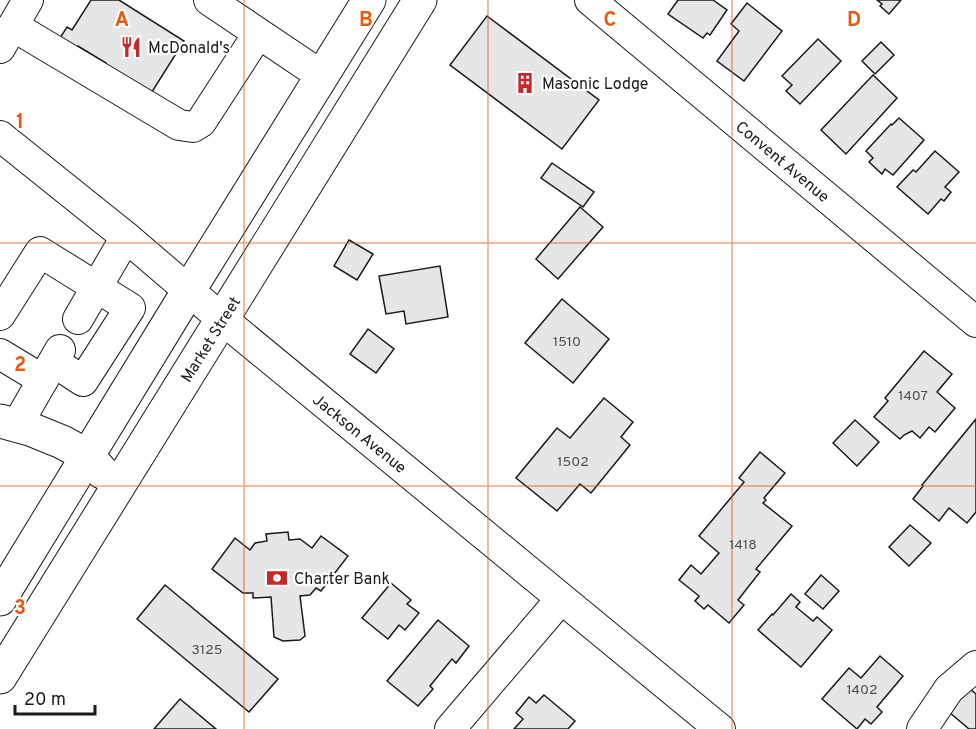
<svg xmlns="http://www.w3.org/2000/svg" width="976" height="729" font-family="Overpass,sans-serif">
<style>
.building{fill:#e6e6e6;stroke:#1a1a1a;stroke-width:1.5}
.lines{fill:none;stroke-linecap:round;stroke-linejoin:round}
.minor-casing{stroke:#1a1a1a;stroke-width:32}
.major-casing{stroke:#1a1a1a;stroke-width:35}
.minor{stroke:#fff;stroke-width:30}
.major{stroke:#fff;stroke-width:33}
.grid{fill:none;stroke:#e8590c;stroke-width:1.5;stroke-opacity:0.55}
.labels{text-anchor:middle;stroke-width:4.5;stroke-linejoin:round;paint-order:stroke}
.number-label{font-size:14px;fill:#4d4d4d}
.poi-label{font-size:16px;fill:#1a1a1a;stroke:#fff;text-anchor:start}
.street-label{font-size:16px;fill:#1a1a1a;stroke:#fff}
.grid-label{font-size:20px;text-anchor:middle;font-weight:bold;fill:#e8590c;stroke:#fff;stroke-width:4.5;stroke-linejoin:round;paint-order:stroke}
</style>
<rect width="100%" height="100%" fill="#fff"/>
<g class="building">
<path d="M91,0H119L184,41L150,95L104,66L106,63L78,46L76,49L60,38L67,27L72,30Z"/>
<path d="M678,0H713L727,10L710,35L707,33L703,38L668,14Z"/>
<path d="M877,0H901L889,14L880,6L882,4Z"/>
<path d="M747,3L782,31L744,81L717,61L739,31L731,24Z"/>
<path d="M487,16L599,100L562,149L450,65Z"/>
<path d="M818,39L841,61L800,104L786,91L792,85L782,76Z"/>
<path d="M881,42L894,55L875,74L862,61Z"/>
<path d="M873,75L897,98L846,154L821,130Z"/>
<path d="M899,118L924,140L893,175L885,169L882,174L869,162L873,158L866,151L891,124L892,125Z"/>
<path d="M935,151L959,172L945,187L951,192L944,201L941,199L928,214L897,187L913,170L916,172Z"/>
<path d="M552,163L594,192L583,207L541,178Z"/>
<path d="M580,207L603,227L558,279L536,259Z"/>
<path d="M349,240L373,254L357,280L334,266Z"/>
<path d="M440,266L448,317L406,324L404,311L386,314L379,276Z"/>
<path d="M562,299L609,339L573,383L525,343Z"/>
<path d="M368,329L394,349L376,373L350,354Z"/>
<path d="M924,351L952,374L937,392L955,408L935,432L929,427L920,438L912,431L904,435L900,439L874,417L888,401L885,398Z"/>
<path d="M604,398L633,422L621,437L630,445L591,493L580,484L557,511L516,478L557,428L570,438Z"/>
<path d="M976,419V512L967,523L949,508L939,521L913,499L923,486L922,485Z"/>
<path d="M855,420L879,442L857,466L833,443Z"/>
<path d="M760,452L785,473L764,498L766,500L763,503L792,526L756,569L760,572L738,600L744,605L729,623L708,605L704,609L695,601L699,596L679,580L691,565L701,574L719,553L699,536L744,482L739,478Z"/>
<path d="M910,525L931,543L909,566L889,547Z"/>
<path d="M288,532L289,540L300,539L312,548L321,536L348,556L321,591L316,588L310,595L300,596L305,636L300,640L283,641L274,637L271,597L253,598V593H243L212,569L235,538L250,550L255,543L267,541L266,534Z"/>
<path d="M821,575L839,591L823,609L805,594Z"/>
<path d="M391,583L411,600L407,604L419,613L405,630L399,625L388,639L362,618Z"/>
<path d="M165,585L278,679L249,712L137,619Z"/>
<path d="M791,594L800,602L796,607L813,621L817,617L832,630L801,667L758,630L772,614L773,615Z"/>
<path d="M438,620L469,646L456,663L452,659L430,686L433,689L418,706L387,681Z"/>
<path d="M880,656L903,676L877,707L882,712L871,724L865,719L857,729L822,699L849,668L861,678Z"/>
<path d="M969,688L976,694V729H969L949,712Z"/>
<path d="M544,695L575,721L568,729H514L523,719L516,713L529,697L536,703Z"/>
<path d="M180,699L216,729H154Z"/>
</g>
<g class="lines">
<defs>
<g id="minor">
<path d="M209,0L322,76"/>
<path d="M590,0L976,322"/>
<path d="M13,26L179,125L193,127L201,122L258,34"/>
<path d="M0,48L28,0"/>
<path d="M0,136L126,237L222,319L720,729"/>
<path d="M0,315L40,252L130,308L83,381L54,362"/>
<path d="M78,319L126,237"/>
<path d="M0,354L43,380"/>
<path d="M17,425L60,350"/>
<path d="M450,729L561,599"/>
<path d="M922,729L949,689L976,666"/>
</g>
<g id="major">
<path d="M0,421L30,429L62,442L88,456L102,472"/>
<path d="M0,599L189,290L369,0"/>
<path d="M0,677L420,0"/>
</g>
</defs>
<use href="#minor" class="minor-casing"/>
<use href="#major" class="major-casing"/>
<use href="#minor" class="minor"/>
<use href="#major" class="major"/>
</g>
<path class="grid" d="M244,0V729M488,0V729M732,0V729M0,243H976M0,486H976"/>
<defs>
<symbol id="restaurant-bare" viewBox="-9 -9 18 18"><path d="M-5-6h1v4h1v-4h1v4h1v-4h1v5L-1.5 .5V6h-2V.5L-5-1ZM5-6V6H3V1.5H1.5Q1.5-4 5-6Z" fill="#c62828" stroke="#fff" stroke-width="2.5" paint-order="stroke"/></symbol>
<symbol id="building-bare" viewBox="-9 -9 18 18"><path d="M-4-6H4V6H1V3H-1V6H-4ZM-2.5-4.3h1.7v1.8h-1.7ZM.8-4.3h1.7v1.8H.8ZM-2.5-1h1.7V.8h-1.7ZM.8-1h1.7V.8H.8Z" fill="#c62828" stroke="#fff" stroke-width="2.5" paint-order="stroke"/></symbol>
<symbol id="bank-bare" viewBox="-9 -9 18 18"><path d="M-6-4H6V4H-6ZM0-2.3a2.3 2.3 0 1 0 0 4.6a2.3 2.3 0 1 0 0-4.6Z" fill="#c62828" stroke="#fff" stroke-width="2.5" paint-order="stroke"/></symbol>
</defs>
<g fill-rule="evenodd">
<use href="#restaurant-bare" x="116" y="32" width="30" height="30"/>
<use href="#building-bare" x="510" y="68" width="30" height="30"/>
<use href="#bank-bare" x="262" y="563" width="30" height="30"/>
</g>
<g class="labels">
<g class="number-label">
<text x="567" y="346">1510</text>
<text x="913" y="400">1407</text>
<text x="573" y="466">1502</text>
<text x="743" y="549">1418</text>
<text x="207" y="654">3125</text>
<text x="862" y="694">1402</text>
</g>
<g class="poi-label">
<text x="148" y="53">McDonald's</text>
<text x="542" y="89">Masonic Lodge</text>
<text x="294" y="584">Charter Bank</text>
</g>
<g class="street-label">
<text transform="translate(783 161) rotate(40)" y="6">Convent Avenue</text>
<text transform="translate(210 339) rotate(-58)" y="6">Market Street</text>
<text transform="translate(360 433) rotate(39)" y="6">Jackson Avenue</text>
</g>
</g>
<g class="grid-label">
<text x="122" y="26">A</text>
<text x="366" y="26">B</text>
<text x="610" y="26">C</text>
<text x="854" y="26">D</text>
<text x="20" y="128">1</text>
<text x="20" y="371">2</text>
<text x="20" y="614">3</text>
</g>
<path d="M15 705v9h80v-9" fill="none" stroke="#1a1a1a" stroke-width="3"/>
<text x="24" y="705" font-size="18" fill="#1a1a1a" stroke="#ffffff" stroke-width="4.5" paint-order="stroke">20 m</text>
</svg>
